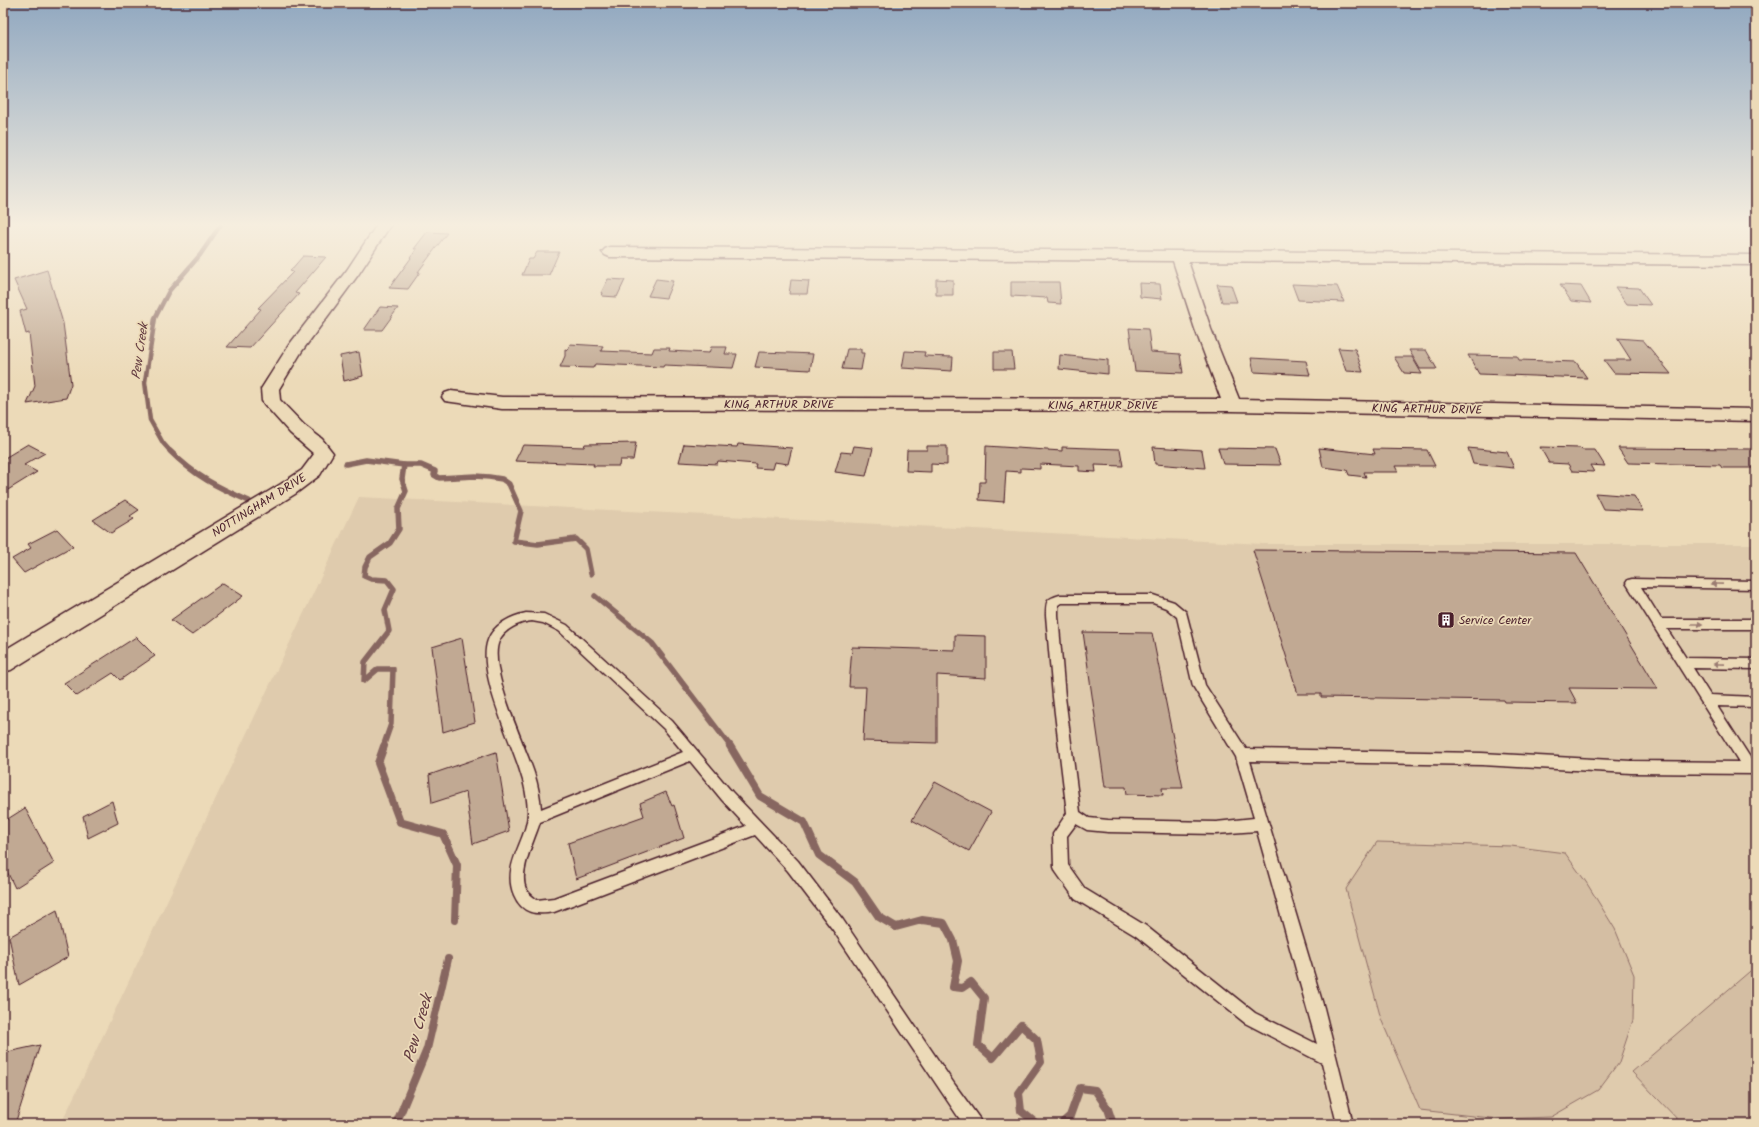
<svg xmlns="http://www.w3.org/2000/svg" width="1759" height="1127" font-family="Kalam,sans-serif">
<style>
.built{fill:#dfcbad}
.green{fill:#d4bea3;stroke:#8f6e67}
.lines{fill:none;stroke-linecap:round;stroke-linejoin:round}
.stream-far2{stroke:#876660;stroke-width:4.5}
.stream-far1{stroke:#876660;stroke-width:5.5}
.stream{stroke:#876660;stroke-width:8}
.building{fill:#c1a993;stroke:#4a1f2b}
.service-casing{stroke:#4a1f2b;stroke-width:3}
.minor-casing{stroke:#4a1f2b;stroke-width:3}
.service{fill:#ecdab8;fill-rule:evenodd}
.minor{fill:#ecdab8;fill-rule:evenodd}
.oneway{fill:#9b7c72}
.labels{text-anchor:middle;stroke-width:3.5;stroke-linejoin:round;paint-order:stroke}
.street-label{font-size:12px;fill:#4a1f2b;stroke:#ecdab8}
.poi-label{font-size:12px;fill:#4a1f2b;stroke:#ecdab8;text-anchor:start}
.water-label{font-size:13px;font-style:italic;fill:#643c41;stroke:#ecdab8}
.near-water-label{font-size:16px;font-style:italic;fill:#643c41;stroke:#ecdab8}
</style>
<rect width="100%" height="100%" fill="#ecdab8"/>
<filter id="ink" filterUnits="userSpaceOnUse"><feTurbulence type="fractalNoise" baseFrequency=".025" numOctaves="2"/><feDisplacementMap in="SourceGraphic" scale="8" xChannelSelector="R" yChannelSelector="G"/><feConvolveMatrix kernelMatrix="1 2 1 2 8 2 1 2 1" color-interpolation-filters="sRGB"/></filter>
<g filter="url(#ink)">
<path class="built" d="M359,497L1263,544H1756V1124H61Z"/>
<g class="green">
<path d="M1377,842L1511,846L1565,853L1586,882L1615,929L1634,975L1633,1020L1619,1062L1598,1090L1551,1117L1499,1119L1420,1110L1381,1019L1346,889Z"/>
<path d="M1756,966V1124H1682L1632,1072Z"/>
</g>
<g class="lines">
<path class="stream-far2" d="M171,452L163,443L150,420L145,382L155,318L169,291L200,255L222,223"/>
<g class="stream-far1">
<path d="M170,451C195,476 217,487 249,501"/>
<path d="M346,464L366,460L404,465H421L435,471L434,475L439,478L475,476L489,477L502,479L509,484L521,511L514,541L538,544L576,539L586,549L591,574"/>
<path d="M595,596L652,643L731,747"/>
<path d="M383,747L391,724L393,669H378L364,681L365,662L389,631L385,610L394,589L387,580L371,579L364,576L365,567L370,557L390,543L399,529L398,509L406,491L402,479L404,465"/>
</g>
<g class="stream">
<path d="M384,746L378,763L400,822L443,834L457,865L455,920"/>
<path d="M730,746L760,796L804,822L819,855L855,882L879,917L896,927L922,920L944,923L953,940L958,961L953,987L962,988L971,982L984,998L978,1045L993,1058L1021,1025L1037,1040L1041,1062L1019,1093L1021,1111L1037,1124"/>
<path d="M396,1124L427,1049L448,959"/>
<path d="M1061,1124L1070,1116L1080,1088L1095,1090L1108,1109L1113,1124"/>
</g>
</g>
<g class="building">
<path d="M427,232L447,233L418,272H420L408,289L389,288L411,258H410L417,249H414Z"/>
<path d="M537,252H559L549,275H522L529,259H533Z"/>
<path d="M303,256L326,257L295,293L299,294L250,348L227,347L261,309L258,308L293,272L290,271Z"/>
<path d="M47,270L63,323L71,384L66,398L27,404L35,386L29,333L26,334L20,311L27,309L14,280Z"/>
<path d="M608,279L625,280L617,297L602,296L603,293H601Z"/>
<path d="M656,279L673,281L666,298L648,296Z"/>
<path d="M936,279L953,280V295H936Z"/>
<path d="M791,280L809,281L807,294H789Z"/>
<path d="M1011,282H1059L1061,304L1048,303L1047,298L1011,296Z"/>
<path d="M1139,283L1160,284L1162,299L1140,297Z"/>
<path d="M1217,284L1231,285L1237,302H1222Z"/>
<path d="M1292,284L1337,286L1344,302L1298,300Z"/>
<path d="M1560,285L1581,286L1591,303L1571,301Z"/>
<path d="M1615,287L1639,288L1651,305L1627,304Z"/>
<path d="M380,307L398,308L382,330H364Z"/>
<path d="M1129,328L1148,329L1151,352L1180,354L1183,373L1135,371Z"/>
<path d="M1617,338L1643,340L1671,374L1614,373L1604,360H1631Z"/>
<path d="M570,344L603,346L601,351L652,353L654,348H670L669,351L709,353L711,347H727L725,354H737L733,368L664,365L663,367L595,364L593,368L560,367L565,356V349L568,350Z"/>
<path d="M1338,348L1355,349L1363,372L1346,371Z"/>
<path d="M847,349H861V353H864L861,370L842,369Z"/>
<path d="M1409,350H1426L1437,369H1420Z"/>
<path d="M905,351L925,352L924,356L953,357L952,371L902,368Z"/>
<path d="M359,352L363,376L344,381L340,356Z"/>
<path d="M759,352L790,353L813,354L810,370L755,367Z"/>
<path d="M994,352H1012L1014,369H994Z"/>
<path d="M1060,355L1108,360V374L1059,369Z"/>
<path d="M1468,355L1517,356L1519,360L1576,362L1587,378L1479,374Z"/>
<path d="M1394,357H1412L1422,374L1404,373Z"/>
<path d="M1251,358L1306,361L1310,375L1254,372Z"/>
<path d="M636,443L633,460H620L619,466H593L594,464L515,461L523,445L584,447L585,444Z"/>
<path d="M28,444L45,453L24,465L37,472L3,493V459Z"/>
<path d="M684,444L737,447L738,444L792,448L788,464L774,462L772,469L755,468L756,464L718,461L717,464L679,462Z"/>
<path d="M854,446L873,448L866,476L835,472L841,452L852,453Z"/>
<path d="M927,446H947V465L931,464V472L906,471L907,450H927Z"/>
<path d="M986,446L1062,451V447L1120,449L1123,466L1095,465L1096,472L1079,471V466L1040,464V469L1021,468V472L1006,471L1004,502L979,500L980,482H985Z"/>
<path d="M1153,447L1202,450L1205,468L1155,464Z"/>
<path d="M1540,447L1580,448L1582,450H1595L1605,466L1590,465L1594,472L1572,471L1568,464L1549,463Z"/>
<path d="M1218,448L1275,449L1281,465L1223,464Z"/>
<path d="M1319,448L1375,454L1373,449L1427,450L1435,466H1395L1398,472H1364L1366,477L1349,475L1347,470L1323,467Z"/>
<path d="M1468,448L1507,452L1514,468L1473,464Z"/>
<path d="M1618,448L1752,449L1756,454V468H1722L1720,465L1628,463Z"/>
<path d="M1595,493L1634,496L1643,511L1603,509Z"/>
<path d="M125,500L139,510L130,516L134,519L111,533L93,520Z"/>
<path d="M57,529L73,546L24,573L12,559L31,548L28,544Z"/>
<path d="M1253,550L1576,553L1658,689L1569,688L1577,703L1505,702L1504,700L1321,697V694H1298Z"/>
<path d="M223,583L243,596L192,635L171,620Z"/>
<path d="M1083,632L1152,633L1183,788H1162L1163,795L1127,794L1126,787H1105Z"/>
<path d="M955,635L986,636V678L937,675V743L863,741L866,687H849L852,647L955,650Z"/>
<path d="M136,637L155,656L120,680L113,673L77,696L64,683Z"/>
<path d="M462,638L475,722L443,732L432,647Z"/>
<path d="M496,752L509,831L473,844L466,792L432,803L429,775Z"/>
<path d="M935,782L991,812L969,851L912,820Z"/>
<path d="M666,792L672,806L674,805L684,838L576,879L568,843L644,816L640,803Z"/>
<path d="M112,801L118,823L88,838L83,816Z"/>
<path d="M25,808L54,863L15,888L3,863V822Z"/>
<path d="M57,910L68,957L19,985L9,937Z"/>
<path d="M40,1045L15,1124H3V1053Z"/>
</g>
<g class="lines">
<defs>
<g id="service">
<path d="M1632,579L1756,581V589L1641,587L1661,619H1756V629H1667L1686,658L1756,659V669L1693,668L1710,695L1756,697V707L1717,706L1753,762H1756V774L1631,773L1482,765L1250,761L1324,1008L1353,1124H1337L1322,1063L1245,1023L1136,936L1075,899L1056,872L1054,867L1053,834L1067,813L1053,697L1046,615C1046,601 1046,599 1060,595H1153L1174,602L1186,612L1205,685L1246,749L1482,753L1631,761L1739,762L1628,586L1626,583L1628,580ZM1061,603H1153L1166,608L1177,617L1193,686L1236,757L1254,818L1216,822L1108,820L1089,818L1080,812L1065,697L1058,615V605ZM1076,824L1087,830L1108,832L1216,834L1257,831L1317,1044L1255,1013L1146,926L1085,889L1068,865L1067,836Z"/>
<path d="M526,613L544,614L567,625L672,721L732,792L798,861L843,920L955,1085L979,1118L981,1124H963L833,930L788,871L755,835L554,912C536,915 522,914 514,895C501,864 529,839 528,810C527,798 525,785 521,774C512,742 476,672 488,640C493,625 511,616 526,613ZM532,621L543,623L559,631L664,729L683,752L541,809C540,797 538,785 534,773C525,745 487,668 499,641C504,629 520,622 532,621ZM690,761L722,800L746,826L554,898L537,900C533,897 528,893 526,889C518,872 535,839 540,822Z"/>
</g>
<g id="minor">
<path d="M378,223H392L358,275L302,351L279,389L280,400L304,425L322,439L333,453L320,475L295,494L11,670L3,672V651L281,484L302,470L314,454L290,433L265,405L262,401L261,389L289,345L347,270Z"/>
<path d="M610,247L1756,255V265L1188,261L1211,329L1239,399L1756,409V421L1232,411L502,409L445,401L442,397L445,393L451,391L502,397L1221,399L1195,329L1173,261L610,257L605,255L602,252L605,249Z"/>
</g>
</defs>
<use href="#service" class="service-casing"/>
<use href="#minor" class="minor-casing"/>
<use href="#service" class="service"/>
<use href="#minor" class="minor"/>
</g>
<defs><path id="oneway-solid" d="M-6-.8H1V-3.2L6.5 0L1 3.2V.8H-6Z"/></defs>
<g class="oneway">
<use href="#oneway-solid" transform="translate(1717 584) rotate(-179)"/>
<use href="#oneway-solid" transform="translate(1697 624)"/>
<use href="#oneway-solid" transform="translate(1719 664) rotate(-179)"/>
</g>
</g>
<linearGradient id="sky" x2="0" y2="1"><stop stop-color="#91a8c0"/><stop offset="0.59" stop-color="#f6eedf"/><stop offset="1" stop-color="#f6eedf" stop-opacity="0"/></linearGradient>
<rect width="1759" height="381" fill="url(#sky)"/>
<defs>
<symbol id="building-square" viewBox="-11 -11 22 22"><rect x="-9" y="-9" width="18" height="18" rx="4" fill="#4a1f2b" stroke="#ecdab8"/><path d="M-4-6H4V6H1V3H-1V6H-4ZM-2.5-4.3h1.7v1.8h-1.7ZM.8-4.3h1.7v1.8H.8ZM-2.5-1h1.7V.8h-1.7ZM.8-1h1.7V.8H.8Z" fill="#fff"/></symbol>
</defs>
<g fill-rule="evenodd">
<use href="#building-square" x="1436" y="610" width="20" height="20"/>
</g>
<g class="labels">
<g class="street-label">
<text x="779" y="408">KING ARTHUR DRIVE</text>
<text x="1103" y="409">KING ARTHUR DRIVE</text>
<text transform="translate(1427 409) rotate(1)" y="4">KING ARTHUR DRIVE</text>
<text transform="translate(259 505) rotate(-32)" y="4">NOTTINGHAM DRIVE</text>
</g>
<g class="poi-label">
<text x="1459" y="624">Service Center</text>
</g>
<g class="water-label">
<text transform="translate(139 351) rotate(-82)" y="5">Pew Creek</text>
</g>
<g class="near-water-label">
<text transform="translate(417 1028) rotate(-74)" y="6">Pew Creek</text>
</g>
</g>
<rect width="1759" height="1127" fill="none" stroke="#ecdab8" stroke-width="16"/>
<rect x="8" y="8" width="1743" height="1111" fill="none" stroke="#4a1f2b" stroke-width="1.5" filter="url(#ink)"/>
</svg>
